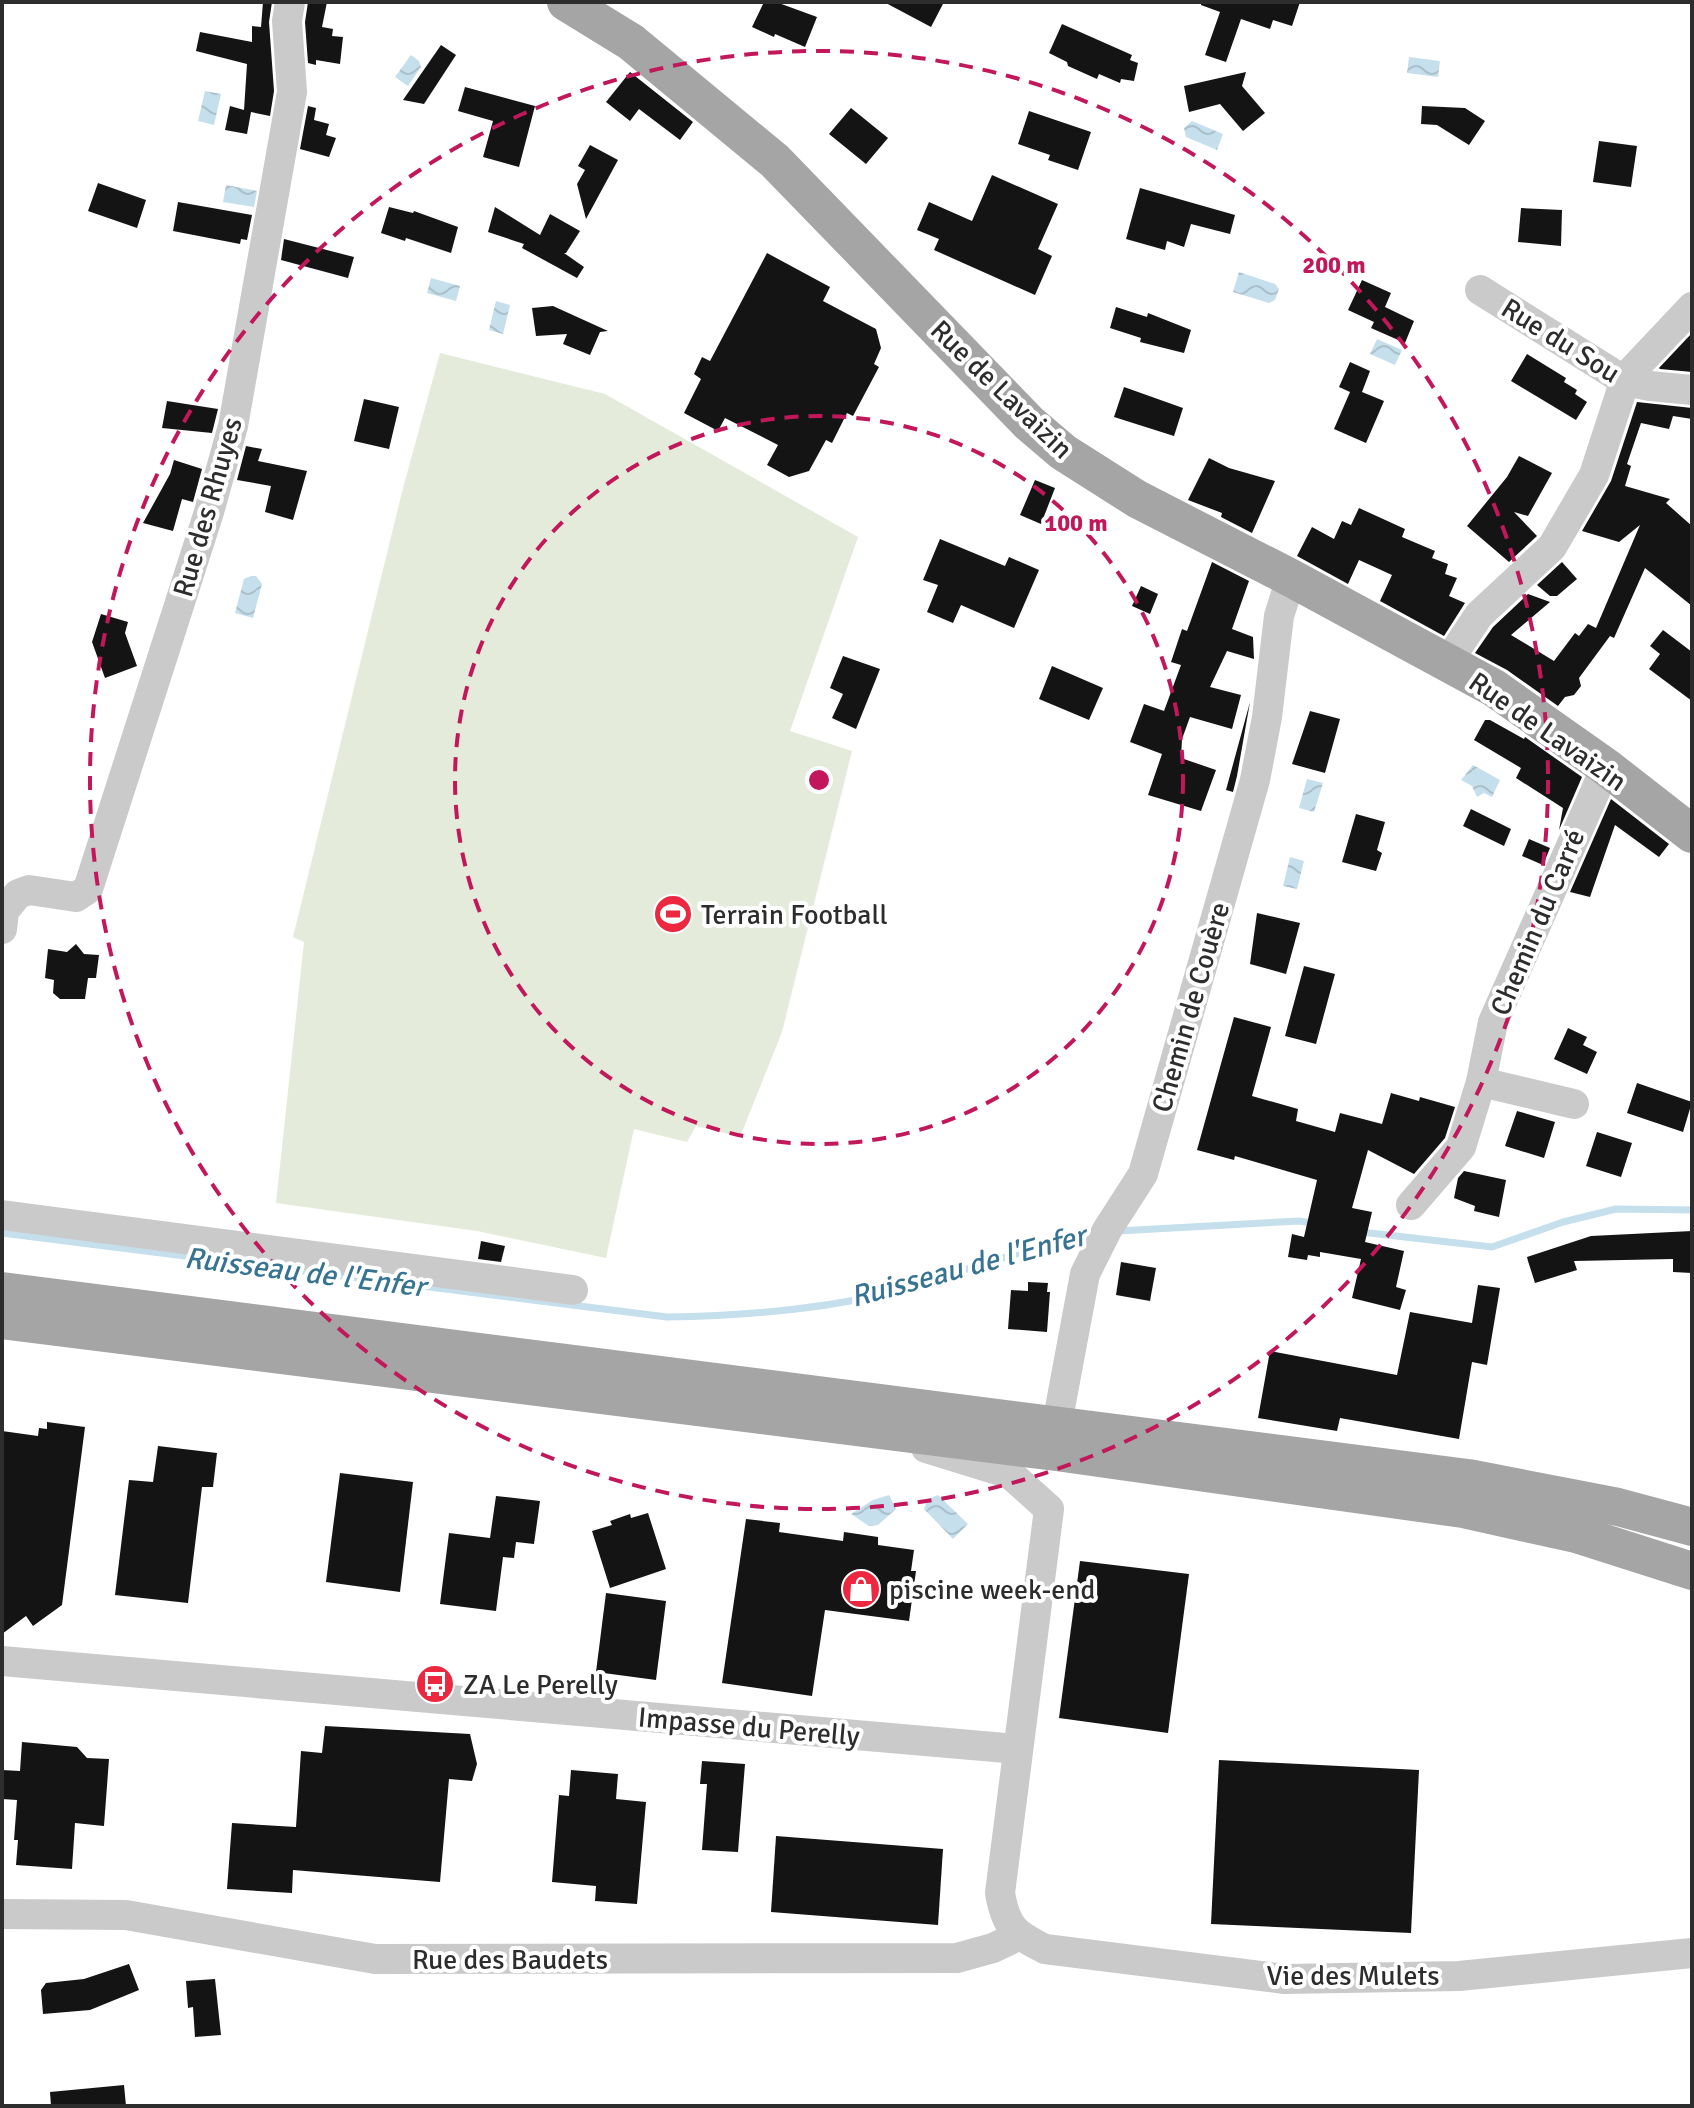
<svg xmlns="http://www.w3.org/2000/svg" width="1694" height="2108" font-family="Signika,sans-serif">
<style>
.pitch{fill:#e4ebda}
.water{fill:url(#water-waves)}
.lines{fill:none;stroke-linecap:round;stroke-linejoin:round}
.stream{stroke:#c5dfec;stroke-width:7}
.building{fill:#141414}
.minor{stroke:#cacaca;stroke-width:30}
.major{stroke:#a5a5a5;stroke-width:38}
.ring{fill:none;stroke:#c2185b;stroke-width:4;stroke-dasharray:14 10}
.labels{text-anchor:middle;stroke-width:8;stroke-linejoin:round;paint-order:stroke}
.street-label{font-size:28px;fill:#2d2d2d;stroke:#fff}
.poi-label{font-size:28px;fill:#2d2d2d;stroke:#fff;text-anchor:start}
.water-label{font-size:30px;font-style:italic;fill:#387492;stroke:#fff}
.centre{fill:#c2185b;stroke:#fff;stroke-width:4}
.ring-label{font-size:24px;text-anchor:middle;font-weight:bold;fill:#c2185b;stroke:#fff;stroke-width:8;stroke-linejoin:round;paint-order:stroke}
</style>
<defs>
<pattern id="water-waves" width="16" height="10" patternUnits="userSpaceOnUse" patternTransform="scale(2)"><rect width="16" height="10" fill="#c5dfec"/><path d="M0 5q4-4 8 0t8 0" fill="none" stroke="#aac0cb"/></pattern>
</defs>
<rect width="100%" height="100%" fill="#fff"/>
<path class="pitch" d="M440,353L605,394L858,537L790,731L852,751L782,1032L740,1137L696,1126L687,1142L634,1129L606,1258L477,1231L276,1203L304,942L293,937L402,492Z"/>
<g class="water">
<path d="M411,55L419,61L421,67L408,86L395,77Z"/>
<path d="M1409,57L1440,61L1438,77L1407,73Z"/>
<path d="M205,91L221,94L214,125L198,121Z"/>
<path d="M1192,121L1223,134L1217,150L1186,137L1184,128Z"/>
<path d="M226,185L257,191L254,207L223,202Z"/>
<path d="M1239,272L1275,284L1279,289L1275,300L1269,303L1233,292Z"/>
<path d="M431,278L460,286L456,301L427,293Z"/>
<path d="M496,301L510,305L503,334L489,330Z"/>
<path d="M1377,339L1402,350L1395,365L1370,354Z"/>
<path d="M251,576H256L262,584L253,618L235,613L244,579Z"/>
<path d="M1473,765L1500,780L1492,797L1484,793L1477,797L1472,786L1461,780Z"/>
<path d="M1307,779L1323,783L1314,812L1299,808Z"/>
<path d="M1290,857L1304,861L1297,889L1283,886Z"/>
<path d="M889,1495L896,1509L878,1525L869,1526L851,1514L873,1500Z"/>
<path d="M938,1495L968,1524L953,1539L924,1509L928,1499Z"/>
</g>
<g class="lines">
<g class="stream">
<path d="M1118,1231L1299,1221L1313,1223"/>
<path d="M1361,1232L1492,1247L1563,1222L1616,1209L1692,1210"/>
<path d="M2,1233L667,1317C740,1316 814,1310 886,1294L1087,1232H1098"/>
</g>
</g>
<g class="building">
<path d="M263,2H272L269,22L274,91L270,116L251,112L247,134L225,130L230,106L244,110L247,64L196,51L200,32L252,42V26L261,27Z"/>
<path d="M308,2H327L322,27L333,29L332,36L343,37L340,64L316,60V65L308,63L305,22Z"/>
<path d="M764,2H776L817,17L805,47L775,34L774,37L752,27Z"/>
<path d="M884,2H944L931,27Z"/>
<path d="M1201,2H1300L1292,26L1273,20L1270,29L1241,19L1226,62L1205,55L1220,12L1201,5Z"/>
<path d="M1062,24L1132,55L1130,60L1138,63L1134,81L1121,79L1120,83L1099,74L1097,79L1068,66L1067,62L1049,53Z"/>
<path d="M441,45L456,55L424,104L403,100Z"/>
<path d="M630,72L693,122L680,140L639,109L630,121L606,102Z"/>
<path d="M1246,72L1242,86L1265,113L1243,131L1220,104L1189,112L1184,86Z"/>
<path d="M465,87L535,106L519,167L483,157L493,121L458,111Z"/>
<path d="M308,106L316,108L314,120L329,124L326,135L336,138L329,157L300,149Z"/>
<path d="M1422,106L1465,108L1485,121L1469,145L1437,125L1421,124Z"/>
<path d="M851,108L888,138L866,164L829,134Z"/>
<path d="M1029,111L1091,132L1078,170L1048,160L1050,155L1018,144Z"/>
<path d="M1599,141L1637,146L1631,187L1593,182Z"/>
<path d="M590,145L618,160L586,219L577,184L585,170L578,166Z"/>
<path d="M992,175L1058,204L1038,249L1052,256L1035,295L934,250L939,239L917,230L929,202L972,221Z"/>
<path d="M98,183L146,200L137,228L88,211Z"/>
<path d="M1140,188L1235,215L1230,234L1191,224L1184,247L1167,241L1165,250L1126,239Z"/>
<path d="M178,202L252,215L247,240L241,239L240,244L173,231Z"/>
<path d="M389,207L413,213L414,211L458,227L451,253L406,238L405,241L381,233Z"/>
<path d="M495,207L540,235L550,214L580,231L566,253H564L584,267L577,278L522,248L524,244L488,232Z"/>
<path d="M1521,208L1562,210L1561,246L1518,242Z"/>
<path d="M284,239L354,257L348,278L281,260Z"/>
<path d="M767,253L830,287L823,301L876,329L881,348L874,364L879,367L853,416L847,413L832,443L826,440L809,471L789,477L767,465L778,445L725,418L718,431L684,413L701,379L694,374L702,357L710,361Z"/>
<path d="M1362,280L1391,293L1385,307L1414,321L1405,343L1371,328L1374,322L1348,310Z"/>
<path d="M553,306L608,331L600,332L590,355L563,344L567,334L536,336L532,308Z"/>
<path d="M1116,307L1147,317L1148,313L1191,330L1184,353L1140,342L1141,338L1110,328Z"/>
<path d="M1692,333V372L1660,369L1659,368Z"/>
<path d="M1527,354L1566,378L1564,382L1577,390L1575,394L1587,402L1576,420L1511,381Z"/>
<path d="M1350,362L1370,371L1362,392L1384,401L1366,443L1334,429L1350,392L1339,387Z"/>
<path d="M1124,387L1183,408L1174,436L1114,417Z"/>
<path d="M364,399L399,407L389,449L354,441Z"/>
<path d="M167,401L218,409L212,433L162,428Z"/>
<path d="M1637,402L1692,408V419L1673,416L1669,429L1641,423L1627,464L1631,466L1625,486L1670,499L1666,503L1692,526V606L1645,568L1614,638L1610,636L1579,678L1581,686L1574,695L1565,697L1558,706L1507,670L1475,653L1493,627L1528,594L1550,602L1511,635L1554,661L1575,633L1579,636L1588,624L1596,628L1640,525L1619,542L1582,531L1611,481Z"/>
<path d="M246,446L262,449L258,461L307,471L293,520L265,512L271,486L237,480Z"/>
<path d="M1519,456L1552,473L1528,516L1514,512L1537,536L1509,562L1467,526L1507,477Z"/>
<path d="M1209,458L1229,468L1275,481L1252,533L1221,517L1222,513L1188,500Z"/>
<path d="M174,460L202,469L193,502L182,499L173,531L143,523L170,474Z"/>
<path d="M1035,480L1055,488L1041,524L1020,515Z"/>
<path d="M1359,508L1405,529L1402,537L1435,551L1432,558L1448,564L1445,574L1457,578L1449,596L1465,603L1444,636L1380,601L1392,575L1359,560L1348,584L1297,556L1312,527L1334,539L1342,521L1351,525Z"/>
<path d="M940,539L1005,566L1009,557L1039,570L1014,628L961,605L953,623L927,612L938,585L923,580Z"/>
<path d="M1212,562L1249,581L1232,629L1253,637L1254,659L1227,651L1210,687L1241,695L1232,729L1190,717L1182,739L1181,758L1216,770L1201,811L1148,795L1162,754L1130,742L1144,704L1164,711L1181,665L1171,662L1182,629L1187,631Z"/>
<path d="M1562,562L1577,579L1557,596H1550L1537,585Z"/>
<path d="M1141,586L1158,594L1150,614L1132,606Z"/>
<path d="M101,614L128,622L125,633L137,666L105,678L92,642Z"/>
<path d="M1663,630L1692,652V701L1649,669L1660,654L1650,646Z"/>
<path d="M843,656L880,669L856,729L832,718L843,694L830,688Z"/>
<path d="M1052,666L1103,688L1089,720L1039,699Z"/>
<path d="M1250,702L1237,776L1233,792L1226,790Z"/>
<path d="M1310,711L1340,719L1325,773L1292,764Z"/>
<path d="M1485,720H1490L1524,739L1525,737L1582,777L1559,830L1563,808L1516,778L1521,768L1474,740Z"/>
<path d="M1611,799L1669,844L1659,857L1615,825L1590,897L1570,892Z"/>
<path d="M1471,809L1511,829L1504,846L1463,826Z"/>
<path d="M1356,814L1385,822L1377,850L1382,853L1376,871L1342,862Z"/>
<path d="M1529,839L1550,848L1543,865L1522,856Z"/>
<path d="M1257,913L1300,923L1286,974L1250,964Z"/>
<path d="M76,944L84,954L99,955L96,978H88L85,999H60L53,993L54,980L45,978L48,949L67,952Z"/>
<path d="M1304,966L1335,974L1316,1044L1285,1036Z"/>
<path d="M1234,1017L1271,1027L1252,1096L1298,1109L1296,1121L1335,1132L1340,1113L1382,1124L1391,1093L1419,1101L1420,1097L1455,1107L1445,1138L1414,1174L1368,1150L1352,1208L1372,1212L1365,1242L1404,1251L1396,1287L1406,1290L1400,1310L1352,1298L1361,1259L1320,1252V1257L1308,1255L1307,1260L1288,1257L1292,1234L1304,1237L1317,1180L1235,1156L1234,1160L1197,1150Z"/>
<path d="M1568,1028L1587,1037L1583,1045L1597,1052L1587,1074L1554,1059Z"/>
<path d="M1637,1083L1692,1102L1683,1132L1627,1113Z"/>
<path d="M1517,1111L1555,1122L1544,1158L1505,1146Z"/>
<path d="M1597,1132L1632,1143L1621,1177L1586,1166Z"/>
<path d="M1464,1171L1506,1180L1499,1217L1474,1211L1475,1206L1454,1198L1458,1178Z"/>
<path d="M1692,1231V1273L1673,1272V1259L1574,1261L1577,1270L1535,1283L1528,1261L1527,1257L1591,1236Z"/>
<path d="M481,1241L505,1246L501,1262L478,1259Z"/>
<path d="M1121,1262L1156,1268L1150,1301L1116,1295Z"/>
<path d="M1028,1282L1048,1283L1047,1292H1050L1047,1332L1008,1329L1011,1290L1028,1291Z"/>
<path d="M1478,1285L1500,1288L1487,1365L1472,1362L1459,1439L1340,1418L1337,1431L1258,1418L1270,1351L1397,1375L1410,1312L1472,1323Z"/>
<path d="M47,1422L85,1427L62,1605L33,1626L26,1616L2,1634V1431L38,1436L39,1428L47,1429Z"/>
<path d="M158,1446L217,1453L213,1487H202L188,1603L115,1595L129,1480L153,1482Z"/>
<path d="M340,1473L413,1482L400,1592L326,1582Z"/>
<path d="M496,1496L540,1501L534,1544L516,1542L514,1558L503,1557L496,1611L440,1604L449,1533L490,1538Z"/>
<path d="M648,1513L666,1569L610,1588L592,1531L612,1525L610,1521L630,1514L631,1518Z"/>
<path d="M746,1519L780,1523L779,1532L843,1541L844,1532L878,1537V1545L914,1550L911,1571H916L909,1621L825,1610L812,1696L722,1683Z"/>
<path d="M1080,1561L1189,1574L1168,1733L1059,1718Z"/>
<path d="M606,1593L666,1601L656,1680L596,1672Z"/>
<path d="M325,1726L470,1734L477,1764L472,1781L449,1779L440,1882L293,1870L292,1893L227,1889L232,1823L296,1827L301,1751L322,1753Z"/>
<path d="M22,1742L77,1747L87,1758L109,1759L104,1826L75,1823L72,1869L16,1865L18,1840H14L17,1800L2,1799V1770L20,1771Z"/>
<path d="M1219,1760L1419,1770L1411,1933L1211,1924Z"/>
<path d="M702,1761L745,1764L738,1852L702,1850L707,1784H700Z"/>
<path d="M571,1770L618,1774L616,1799L646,1802L637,1904L595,1901L596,1886L552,1882L559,1795L569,1796Z"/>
<path d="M776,1836L943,1849L938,1925L771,1912Z"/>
<path d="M129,1964L139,1990L90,2010L43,2014L41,1990L46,1983L84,1979Z"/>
<path d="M215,1979L221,2035L195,2037L193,2007L188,2008L186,1981Z"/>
<path d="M124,2085L126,2106H51L50,2092Z"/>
</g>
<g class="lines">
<g class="minor">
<path d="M1480,290L1625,381L1650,386L1692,390"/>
<path d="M1447,663L1479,615L1552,547L1594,475L1626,377L1692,307"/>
<path d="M2,929L4,911L18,894L29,890L76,897L88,889L209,512L233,426L292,92L287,21L290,2"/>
<path d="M1481,1082L1574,1104"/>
<path d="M1411,1205L1461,1147L1481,1082L1493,1022L1606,767"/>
<path d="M2,1215L573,1290"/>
<path d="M1057,1424L1085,1274L1107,1230L1143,1174L1255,780L1267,717L1279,616L1291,578"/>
<path d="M926,1448L1010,1474L1049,1509L1000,1893C1006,1928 1015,1934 1045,1949L1285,1979L1459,1976L1692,1953"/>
<path d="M2,1661L1018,1749"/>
<path d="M2,1914L126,1915L375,1959L957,1958L993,1948L1018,1936"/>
</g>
<g class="major">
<path d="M566,2L631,42L775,161L1029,423L1063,452L1137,499L1291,578L1494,688L1606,767L1692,834"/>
<path d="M2,1291L1468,1478L1618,1507L1692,1527"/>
<path d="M2,1320L1056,1452L1463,1509L1576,1534L1692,1571"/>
</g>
</g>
<g class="ring">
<circle cx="819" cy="780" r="364"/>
<circle cx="819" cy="780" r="729"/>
</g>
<defs>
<symbol id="stadium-disc" viewBox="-11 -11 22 22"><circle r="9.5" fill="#eb2840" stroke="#fff"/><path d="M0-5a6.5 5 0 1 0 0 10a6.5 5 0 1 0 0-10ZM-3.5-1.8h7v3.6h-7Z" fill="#fff"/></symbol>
<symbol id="shop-disc" viewBox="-11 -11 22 22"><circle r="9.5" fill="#eb2840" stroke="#fff"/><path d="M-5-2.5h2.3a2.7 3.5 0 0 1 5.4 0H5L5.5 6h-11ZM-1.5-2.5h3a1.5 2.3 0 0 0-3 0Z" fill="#fff"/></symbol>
<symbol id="bus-disc" viewBox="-11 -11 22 22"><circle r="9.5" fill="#eb2840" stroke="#fff"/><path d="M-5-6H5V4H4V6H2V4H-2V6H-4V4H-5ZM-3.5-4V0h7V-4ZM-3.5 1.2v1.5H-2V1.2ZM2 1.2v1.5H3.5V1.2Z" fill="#fff"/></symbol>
</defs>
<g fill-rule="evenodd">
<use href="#stadium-disc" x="651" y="892" width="44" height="44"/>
<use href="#shop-disc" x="839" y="1567" width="44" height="44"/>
<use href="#bus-disc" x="413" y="1662" width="44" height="44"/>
</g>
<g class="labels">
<g class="street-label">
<text transform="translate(1561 340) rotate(32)" y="10">Rue du Sou</text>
<text transform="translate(1002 389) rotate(44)" y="10">Rue de Lavaizin</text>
<text transform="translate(207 507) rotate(-74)" y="10">Rue des Rhuyes</text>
<text transform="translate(1548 731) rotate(35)" y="10">Rue de Lavaizin</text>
<text transform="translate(1537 922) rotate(-67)" y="10">Chemin du Carré</text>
<text transform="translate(1190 1007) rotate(-74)" y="10">Chemin de Couère</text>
<text transform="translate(749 1726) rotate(5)" y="10">Impasse du Perelly</text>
<text x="510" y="1969">Rue des Baudets</text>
<text x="1353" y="1985">Vie des Mulets</text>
</g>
<g class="poi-label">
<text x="701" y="924">Terrain Football</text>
<text x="889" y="1599">piscine week-end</text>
<text x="463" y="1694">ZA Le Perelly</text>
</g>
<g class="water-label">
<text transform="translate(968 1266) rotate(-15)" y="10">Ruisseau de l'Enfer</text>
<text transform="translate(305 1272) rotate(7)" y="10">Ruisseau de l'Enfer</text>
</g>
</g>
<circle cx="819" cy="780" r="12" class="centre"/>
<g class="ring-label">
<text x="1334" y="273">200 m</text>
<text x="1076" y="531">100 m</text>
</g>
<rect width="1694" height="2108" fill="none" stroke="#2d2d2d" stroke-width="8"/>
</svg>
